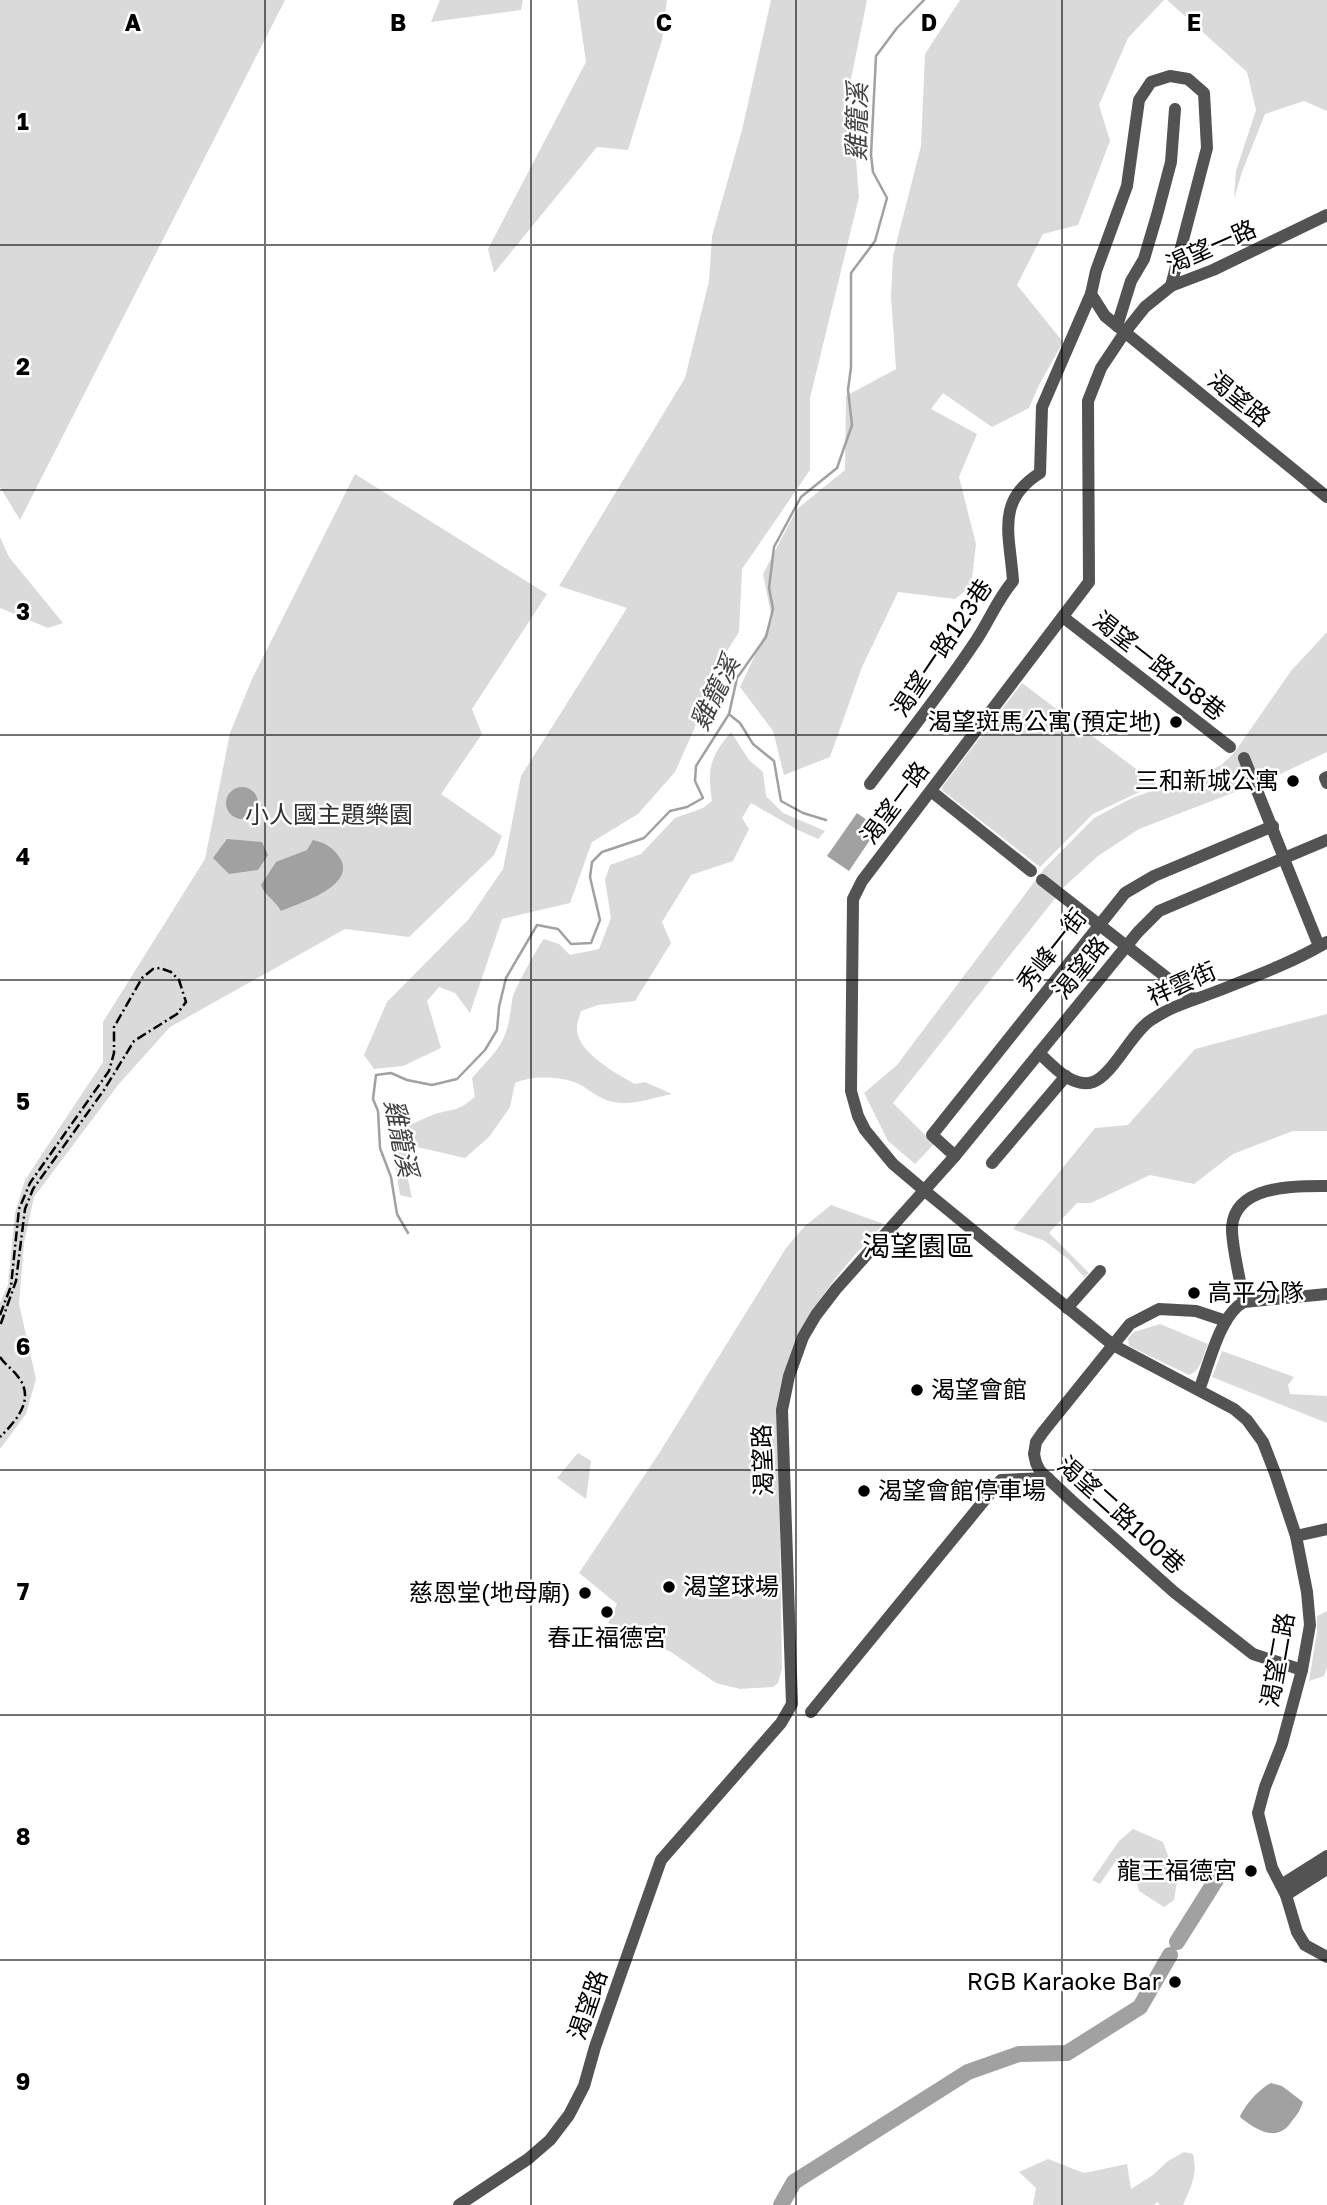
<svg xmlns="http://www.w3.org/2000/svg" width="1327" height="2205" font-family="'Golos Text','Noto Sans TC',sans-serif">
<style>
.green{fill:#dadada}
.water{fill:#a1a1a1}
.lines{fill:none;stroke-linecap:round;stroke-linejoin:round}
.stream{stroke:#a1a1a1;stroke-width:2.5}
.river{stroke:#a1a1a1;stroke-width:16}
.minor{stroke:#535353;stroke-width:12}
.rail{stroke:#000;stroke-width:2.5;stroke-dasharray:10 3.5 2 3.5;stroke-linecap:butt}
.grid{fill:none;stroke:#000;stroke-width:2;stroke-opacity:0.55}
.poi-dot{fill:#000;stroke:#fff;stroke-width:2.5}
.labels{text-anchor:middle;stroke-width:5;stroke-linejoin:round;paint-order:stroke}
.street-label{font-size:24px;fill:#000;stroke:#fff}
.poi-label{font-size:24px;fill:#000;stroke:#fff;text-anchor:end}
.park-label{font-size:24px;fill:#313131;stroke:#fff}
.water-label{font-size:26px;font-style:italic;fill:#424242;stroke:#fff}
.quarter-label{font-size:28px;fill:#000;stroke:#fff}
.grid-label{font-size:23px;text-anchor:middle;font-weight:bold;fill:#000;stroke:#fff;stroke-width:5;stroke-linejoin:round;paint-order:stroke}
</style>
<rect width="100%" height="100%" fill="#fff"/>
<g class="green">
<path d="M0,0H285L20,520L0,487Z"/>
<path d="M440,0H523L521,10L431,22Z"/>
<path d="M577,0H667L662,40L628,150L597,147L494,273L488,249L586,62Z"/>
<path d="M771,0H867L850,84L859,197L810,398V470L742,569L739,632L712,675L695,727L675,772L638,814L592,842L570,903L502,919L470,1013L455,993L439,987L427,1001L441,1048L403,1066L374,1069L364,1055L387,1002L468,920L503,869L521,776L627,608L559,586L685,378L709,281L712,236L742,130Z"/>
<path d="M960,0H1164L1128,38L1099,105L1110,141L1078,225L1043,234L1017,285L1063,342L1039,385L1029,408L992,427L943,393L931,409L977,434L959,477L976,544L971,586L955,599L898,592L862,667L830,757L784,775L773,731L740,687L772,619L763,574L797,509L845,470L846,396L896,369L891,296L893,256L921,146L925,54Z"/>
<path d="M1167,0H1327V111L1304,101L1265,114L1242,172L1234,199L1236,171L1256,110L1247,72Z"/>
<path d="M355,474L547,594L472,709L482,734L441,794L502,836L494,855L409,937L345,929L170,1027L118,1085L34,1197L24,1243L19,1304L36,1379L26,1414L0,1449V1303L8,1285L15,1213L25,1180L103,1062V1022L205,859L230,733L252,679Z"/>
<path d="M0,537L9,557L63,623L48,628L0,608Z"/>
<path d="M1327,632V752L1274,777L1139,829L1098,856L1064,887L893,1103L934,1144L915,1164L888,1141L864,1093L897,1065L1044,869L1094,818L1132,798L1220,766L1234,753L1291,671Z"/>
<path d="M1022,683L1156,784L1093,814L1040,867L943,791L942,787Z"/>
<path d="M731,732L749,760L763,772L766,796L783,813L825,831L818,839L798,830L751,803L742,818L749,829L733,861L691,875L662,922L671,943L635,1001L598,1005L581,1011C580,1016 577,1022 577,1027C575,1051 617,1074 635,1084L645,1082L672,1094C652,1098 633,1106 613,1102C599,1099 590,1090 579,1084C562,1076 531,1075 515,1083L510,1107L489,1137L465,1158L413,1146L405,1165L412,1198L400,1195L390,1136C405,1128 419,1120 435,1114C455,1108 457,1112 475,1097L472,1078C482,1066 497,1053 503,1039C510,1026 510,1011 513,996C516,987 538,946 544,939L559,944L570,955L599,949L611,918L605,880L610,865L641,854L675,818L703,808L712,801C707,768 710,757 731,732Z"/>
<path d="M1327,1014V1131H1293L1233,1154L1194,1184L1150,1175L1091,1203H1077L1049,1233L1089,1273L1084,1277L1069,1260L1045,1241L1013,1229L1095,1128L1128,1125L1195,1049Z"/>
<path d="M831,1205L884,1224C836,1272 791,1329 778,1398L782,1668L778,1683L773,1687L740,1689L716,1683L671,1652L608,1623L617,1604L579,1573L658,1455L786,1248L805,1226Z"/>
<path d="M1160,1324L1208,1344C1203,1355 1201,1371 1189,1375L1129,1346L1128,1338L1134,1332Z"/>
<path d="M1222,1351L1294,1377L1288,1385L1290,1394L1327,1396V1423L1212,1377Z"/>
<path d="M578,1453L591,1461L586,1499L557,1478Z"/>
<path d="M1327,1611V1667L1324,1676L1309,1681L1317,1632V1616Z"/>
<path d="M1133,1829L1163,1842L1177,1881L1174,1900L1164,1907L1139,1891L1133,1870L1115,1862L1100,1884L1092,1880L1119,1841Z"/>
<path d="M1184,2152L1193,2154C1198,2174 1191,2187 1183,2205H1160L1157,2202L1154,2205H1033L1036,2188L1019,2172L1048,2159L1084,2173L1127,2164L1131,2189L1153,2175L1168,2161Z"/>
</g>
<g class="water">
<circle cx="242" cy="803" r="16"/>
<path d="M857,813L878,828L849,871L827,856Z"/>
<path d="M227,839L262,842L268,855L258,870L229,874L213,858Z"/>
<path d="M313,840C325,843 333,847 340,858C357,886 300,903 281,911C276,901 264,895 261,885L276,862L307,850Z"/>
<path d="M1271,2083L1282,2086L1303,2102C1301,2109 1297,2115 1292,2121C1278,2143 1257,2131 1240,2117C1244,2106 1260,2088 1271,2083Z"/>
</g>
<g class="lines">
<g class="stream">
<path d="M730,715L740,723L753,744L774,761L781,801L803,813L826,820"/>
<path d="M408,1233L397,1214L391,1177L380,1148L378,1111L373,1099L376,1075L391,1073L407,1080L432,1085L457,1079L485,1050L497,1030L499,1007L506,978L537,925L558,929L571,944L591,943L600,920L590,877L592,862L602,852L644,838L670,811L687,807L703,798L695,781L696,766L729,714L737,678L766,637L773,609L769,588L774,547L801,497L837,468L852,425L848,390L851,367V273L875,241L887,198L873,172L871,155L876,56L897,28L924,0"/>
</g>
<g class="river">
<path d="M1177,1942L1221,1872"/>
<path d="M781,2205L794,2182L968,2072L1019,2054L1067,2053L1140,2007L1170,1955"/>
</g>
<g class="minor">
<path d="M1327,215L1213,270L1171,286L1145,307L1125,332L1101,368L1088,401L1089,582L862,881L853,899L851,1091L858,1116L865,1130L893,1164L925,1191L1113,1345L1234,1409L1247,1420L1263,1442L1275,1473L1296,1536L1307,1592L1310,1625L1302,1670L1282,1744L1265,1787L1258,1813L1272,1868L1286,1895L1297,1932L1305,1945L1327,1957"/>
<path d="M1171,286L1207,148L1204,93L1188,79L1170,76L1151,82L1139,100L1127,186L1096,271L1091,294L1105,316L1327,497"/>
<path d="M1117,326L1131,281L1144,259L1157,215L1171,162L1175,109"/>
<path d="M1063,617L1230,747"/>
<path d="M1244,758L1284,858"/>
<path d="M1327,777L1325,778L1327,783"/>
<path d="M870,784C905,738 941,693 973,645C988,624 996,601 1013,581C1010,535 995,501 1040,473L1042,407L1091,294"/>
<path d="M931,791L1031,871"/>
<path d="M1284,859L1319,946"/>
<path d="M1042,880L1194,999"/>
<path d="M1039,1053C1052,1065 1072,1089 1093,1082C1112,1076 1132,1032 1151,1020C1172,1006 1191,1001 1215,992C1253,977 1292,963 1327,942"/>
<path d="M955,1156L932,1135L1125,893L1154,876L1273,826"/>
<path d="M992,1163L1066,1076"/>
<path d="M1244,1302C1241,1283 1231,1244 1232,1227C1235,1184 1297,1186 1327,1186"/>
<path d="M1067,1308L1100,1271"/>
<path d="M1226,1321L1196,1311L1159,1309L1130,1324L1043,1432L1036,1442L1034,1454L1036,1463L1040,1471L1071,1500L1174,1592L1253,1654L1302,1670"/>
<path d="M1199,1390C1209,1365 1220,1314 1244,1302L1327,1294"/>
<path d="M1296,1536L1327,1529"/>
<path d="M811,1712L1001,1480L1048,1478"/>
<path d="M1281,1885L1327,1856"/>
<path d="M1286,1895L1327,1869"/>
<path d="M459,2205L528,2159L550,2140L569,2115L584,2086L595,2047L661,1860L781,1723L792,1704L782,1410L789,1376L803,1337L816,1315L836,1289L955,1156L1138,932L1159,911L1327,840"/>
</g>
<g class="rail">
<path d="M0,1315L11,1286L19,1209L30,1183L109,1071L114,1053V1027L142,978L153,969L160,968L171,972L179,980L186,1002L177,1014L134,1041L104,1090L33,1189L25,1209L16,1281L0,1326"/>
<path d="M0,1357C5,1365 14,1370 19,1378C35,1400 16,1421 0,1437"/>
</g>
</g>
<path class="grid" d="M265,0V2205M531,0V2205M796,0V2205M1062,0V2205M0,245H1327M0,490H1327M0,735H1327M0,980H1327M0,1225H1327M0,1470H1327M0,1715H1327M0,1960H1327"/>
<g class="poi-dot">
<circle cx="1176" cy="722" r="7"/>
<circle cx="1293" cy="781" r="7"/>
<circle cx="1194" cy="1293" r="7"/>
<circle cx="917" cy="1390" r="7"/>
<circle cx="864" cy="1491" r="7"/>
<circle cx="669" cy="1587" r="7"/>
<circle cx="585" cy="1593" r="7"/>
<circle cx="607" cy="1612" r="7"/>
<circle cx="1251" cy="1871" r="7"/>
<circle cx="1175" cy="1982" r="7"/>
</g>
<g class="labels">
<g class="street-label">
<text transform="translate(1211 247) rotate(-24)" y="8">渴望一路</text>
<text transform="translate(1239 399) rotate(39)" y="8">渴望路</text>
<text transform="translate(942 648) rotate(-56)" y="8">渴望一路123巷</text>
<text transform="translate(1159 666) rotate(38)" y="8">渴望一路158巷</text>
<text transform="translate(895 803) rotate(-53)" y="8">渴望一路</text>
<text transform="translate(1052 950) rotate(-52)" y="8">秀峰一街</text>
<text transform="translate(1081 968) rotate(-51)" y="8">渴望路</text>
<text transform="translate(1182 984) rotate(-24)" y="8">祥雲街</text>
<text transform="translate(763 1460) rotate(-92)" y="8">渴望路</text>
<text transform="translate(1121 1515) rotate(42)" y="8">渴望二路100巷</text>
<text transform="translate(1278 1660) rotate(-80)" y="8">渴望二路</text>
<text transform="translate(588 2005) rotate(-71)" y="8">渴望路</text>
</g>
<g class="poi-label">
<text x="1162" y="730">渴望斑馬公寓(預定地)</text>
<text x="1279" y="789">三和新城公寓</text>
<text x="1208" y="1301" text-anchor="start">高平分隊</text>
<text x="931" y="1398" text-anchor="start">渴望會館</text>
<text x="878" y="1499" text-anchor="start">渴望會館停車場</text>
<text x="683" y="1595" text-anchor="start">渴望球場</text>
<text x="571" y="1601">慈恩堂(地母廟)</text>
<text x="607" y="1646" text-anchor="middle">春正福德宮</text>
<text x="1237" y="1879">龍王福德宮</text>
<text x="1161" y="1990">RGB Karaoke Bar</text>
</g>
<g class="park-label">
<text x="329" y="823">小人國主題樂園</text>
</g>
<g class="water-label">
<text transform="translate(857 122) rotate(-89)" y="9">雞籠溪</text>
<text transform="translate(715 693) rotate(-64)" y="9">雞籠溪</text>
<text transform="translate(401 1138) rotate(79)" y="9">雞籠溪</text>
</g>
<g class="quarter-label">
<text x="918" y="1256">渴望園區</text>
</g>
</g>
<g class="grid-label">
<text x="133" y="31">A</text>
<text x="398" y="31">B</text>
<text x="664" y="31">C</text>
<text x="929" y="31">D</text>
<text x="1194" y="31">E</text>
<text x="23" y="130">1</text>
<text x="23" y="375">2</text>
<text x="23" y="620">3</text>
<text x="23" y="865">4</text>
<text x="23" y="1110">5</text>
<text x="23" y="1355">6</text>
<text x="23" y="1600">7</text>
<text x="23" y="1845">8</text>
<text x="23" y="2090">9</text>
</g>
</svg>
